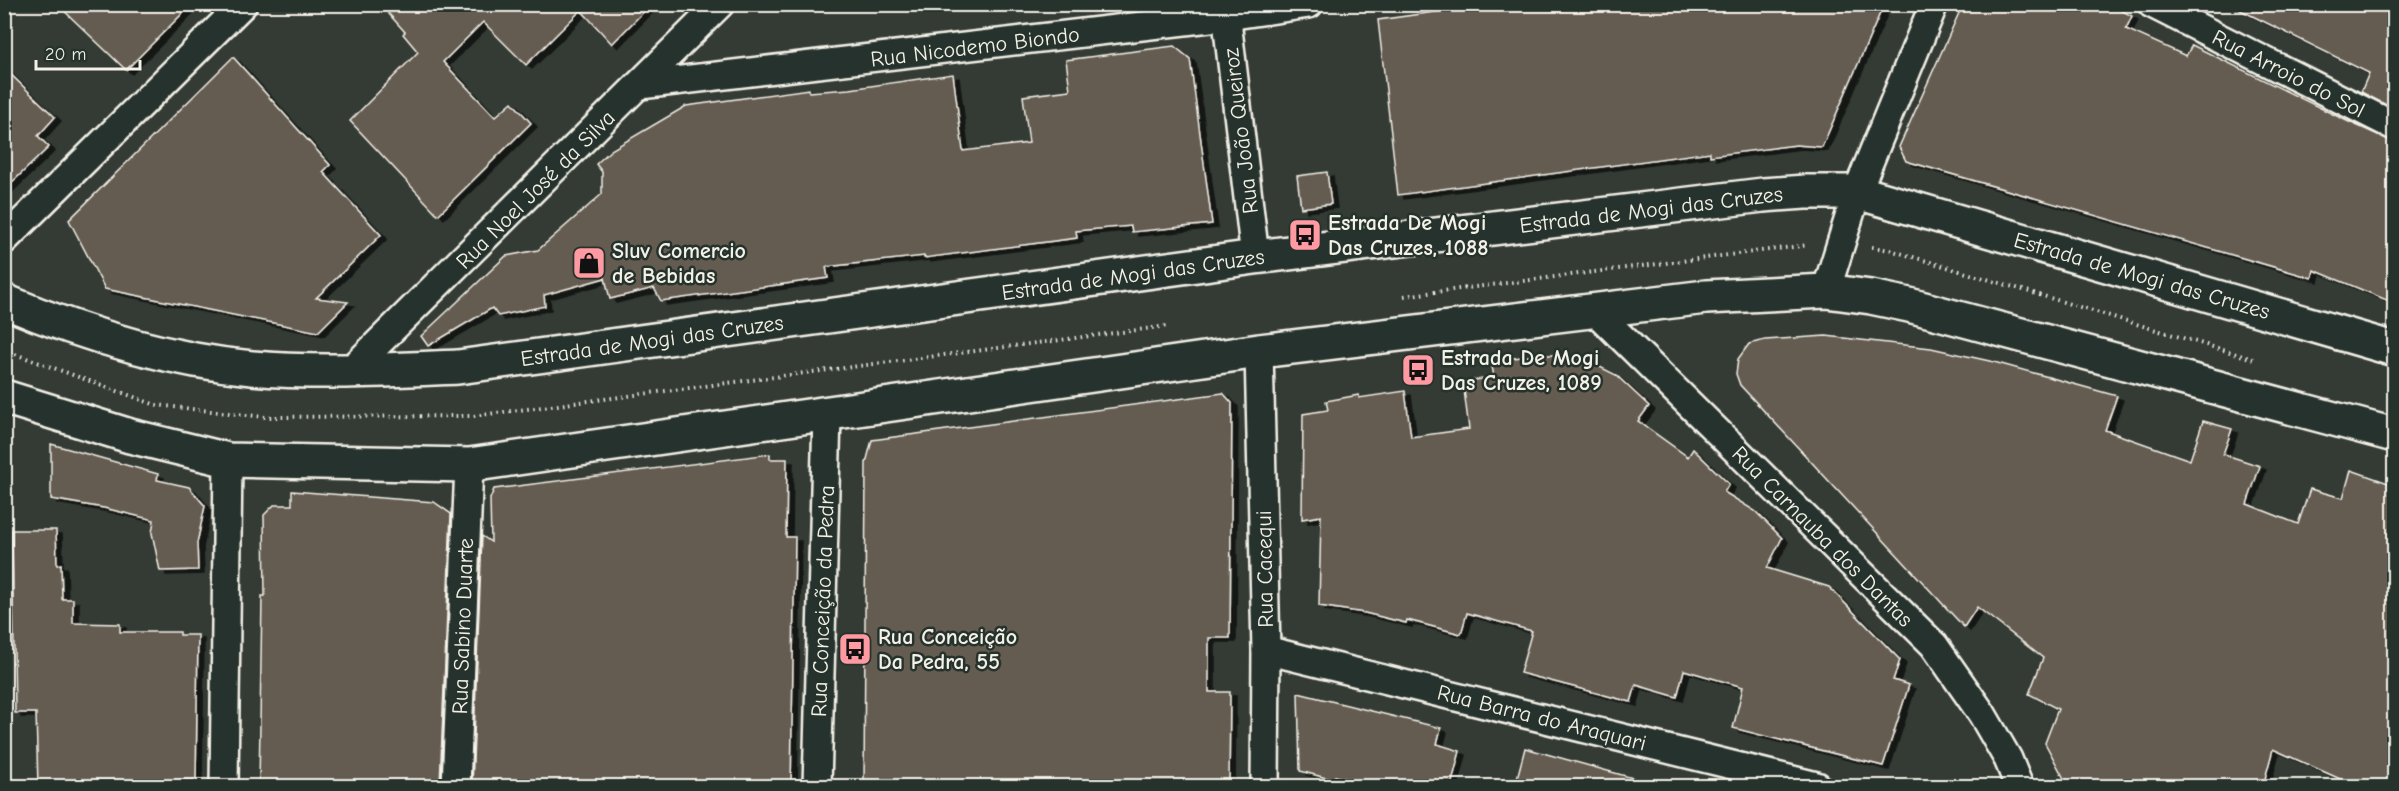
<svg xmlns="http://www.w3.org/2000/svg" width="2399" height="791" font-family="'Comic Neue',sans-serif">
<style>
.building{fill:#655b51;stroke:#f4f1e8;stroke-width:1.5;filter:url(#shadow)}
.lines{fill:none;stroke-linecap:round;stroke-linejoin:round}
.minor-casing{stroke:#f4f1e8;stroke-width:32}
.secondary-casing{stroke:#f4f1e8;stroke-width:38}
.path{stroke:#f4f1e8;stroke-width:4;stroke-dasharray:1.5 4.5;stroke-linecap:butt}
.minor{stroke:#26332d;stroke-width:27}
.secondary{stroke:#26332d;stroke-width:33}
.labels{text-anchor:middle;stroke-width:5;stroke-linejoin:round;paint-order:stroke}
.street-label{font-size:22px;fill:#f4f1e8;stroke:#26332d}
.poi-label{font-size:22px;font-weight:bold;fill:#f4f1e8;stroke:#26332d;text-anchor:start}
</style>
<defs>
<filter id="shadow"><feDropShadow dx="6" dy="4" stdDeviation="0" flood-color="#0009"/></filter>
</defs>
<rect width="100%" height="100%" fill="#333b34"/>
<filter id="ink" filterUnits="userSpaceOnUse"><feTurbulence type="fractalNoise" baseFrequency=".0167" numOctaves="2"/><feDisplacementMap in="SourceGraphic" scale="12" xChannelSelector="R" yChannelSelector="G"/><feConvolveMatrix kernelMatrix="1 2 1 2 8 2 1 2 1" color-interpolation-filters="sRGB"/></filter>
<g filter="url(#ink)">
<g class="building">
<path d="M57,4H192L126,70Z"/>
<path d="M380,4H651L612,44L581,10L526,65L483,22L443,62L495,117L512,102L531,123L438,215L350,121L418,52L403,34L405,32Z"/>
<path d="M1493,4H1691V9L1731,4H1884L1822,147L1796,145L1710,156V152L1398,195L1378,20Z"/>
<path d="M1963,4H2110L2132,16L2126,29L2186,56L2192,45L2347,121L2394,142V212L2389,223L2394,227V303L2314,270L2312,278L1906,161L1899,147Z"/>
<path d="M2228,4H2376L2394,14V109L2361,92L2369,73Z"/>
<path d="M1174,46L1190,59L1212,224L1132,232L1131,226L1076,231L1077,238L924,258V256L826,267L828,278L661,301L654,288L610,299L605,278L544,295L545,306L498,316L492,308L428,346L421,336L506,256L538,250L602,194V172L596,164L611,150L686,106L809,89V92L850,89L953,74L963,151L1029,143L1023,96L1070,90L1066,60Z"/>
<path d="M233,57L330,165L323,172L381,235L316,298L348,302L318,332L105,289L69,220Z"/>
<path d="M4,68L55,117L38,136L49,147L4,190Z"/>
<path d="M1327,172L1331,204L1301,208L1297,176Z"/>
<path d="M1826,336L1931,348L1994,362L2117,396L2105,430L2190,460L2203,421L2232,429L2223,454L2260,466L2247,504L2298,524L2310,489L2343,498L2351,470L2394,485V773L2389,786H2356L2273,749L2263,786H2068L2045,743L2058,709L2029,694L2043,658L1977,607L1964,627L1740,385L1736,374L1738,359L1749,344L1765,340Z"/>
<path d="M1536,355H1560L1586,360L1616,375L1649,406L1638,421L1688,457L1693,449L1729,484L1724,492L1755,511L1782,538L1767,568L1829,587L1900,660L1893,680L1909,685L1883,766L1733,728L1743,687L1684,670L1677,697L1636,685L1631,702L1520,673L1532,631L1467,613L1461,634L1407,620L1406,623L1365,613L1319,606L1321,516L1302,519L1303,414L1328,410L1326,401L1359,395V398L1405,391L1411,437L1469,429L1463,382L1494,377L1491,361Z"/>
<path d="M1223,393L1232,403L1230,638H1209V692H1230L1229,786H864L866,463L872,440Z"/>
<path d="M51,444L158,474L157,480L189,487L205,506L197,543L198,570L160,571L152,533L154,520L104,508L51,499Z"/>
<path d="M770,454V459H787L786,537H795L791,786H472L482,536L491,542L490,499L494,489Z"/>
<path d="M292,491L434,502L451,514L440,786H259L262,596H265L264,515L274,505H292Z"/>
<path d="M12,530H56L57,565L61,564L62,599H73V623L120,624V632H180V635H198L196,780L71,781L70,786H38L36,713H15Z"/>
<path d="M1298,693L1441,728L1437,744L1460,751L1451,786H1376L1335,776L1334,780L1300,771Z"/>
<path d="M1525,748L1633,778L1631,786H1515Z"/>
</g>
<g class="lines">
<defs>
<g id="minor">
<path d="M1225,4L1255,257"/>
<path d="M2152,4L2394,126"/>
<path d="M640,85L1227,16L1309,4"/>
<path d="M4,240L243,4"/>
<path d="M1826,291L1857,192L1934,4"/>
<path d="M1594,310L1934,645L1982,714L2008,759L2019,786"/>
<path d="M1259,351L1266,650L1265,786"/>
<path d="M349,372L720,4"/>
<path d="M1266,650L1817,786"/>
<path d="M224,786L228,460"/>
<path d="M456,786L469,465"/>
<path d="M817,786L827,415"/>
</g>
<g id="secondary">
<path d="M4,301C83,334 166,360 252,368C320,374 389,370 458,367L1255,257L1763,195L1805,192H1857L2394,349"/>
<path d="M4,397L130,436L228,460L469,465L1259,351L1706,297L1826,291L1871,297L1909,305L2394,435"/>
</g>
</defs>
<use href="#minor" class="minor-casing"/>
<use href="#secondary" class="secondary-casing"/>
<g class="path">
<path d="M1872,247L1890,250L2253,359"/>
<path d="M1404,296L1808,245"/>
<path d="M4,350L156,405L265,417L473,416L1168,326"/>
</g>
<use href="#minor" class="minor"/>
<use href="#secondary" class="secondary"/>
</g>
</g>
<defs>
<symbol id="bus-square" viewBox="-11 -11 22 22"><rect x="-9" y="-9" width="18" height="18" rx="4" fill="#ff9aa2" stroke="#26332d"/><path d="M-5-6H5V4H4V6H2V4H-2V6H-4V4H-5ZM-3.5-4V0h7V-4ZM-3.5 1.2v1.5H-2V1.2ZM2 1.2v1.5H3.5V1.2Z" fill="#111"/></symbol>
<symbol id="shop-square" viewBox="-11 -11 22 22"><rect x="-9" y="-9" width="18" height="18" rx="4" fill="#ff9aa2" stroke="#26332d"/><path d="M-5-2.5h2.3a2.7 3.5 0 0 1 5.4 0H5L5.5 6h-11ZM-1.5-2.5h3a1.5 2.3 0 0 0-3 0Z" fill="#111"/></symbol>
</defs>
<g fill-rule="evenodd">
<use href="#bus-square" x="1286" y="216" width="38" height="38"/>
<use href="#shop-square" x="570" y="244" width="38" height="38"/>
<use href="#bus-square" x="1399" y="351" width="38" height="38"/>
<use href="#bus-square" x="836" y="630" width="38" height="38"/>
</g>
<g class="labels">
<g class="street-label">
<text transform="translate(975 46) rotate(-7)" y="8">Rua Nicodemo Biondo</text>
<text transform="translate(2289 73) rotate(27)" y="8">Rua Arroio do Sol</text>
<text transform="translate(1240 131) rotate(-97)" y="8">Rua João Queiroz</text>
<text transform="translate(535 189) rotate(-45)" y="8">Rua Noel José da Silva</text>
<text transform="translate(1651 209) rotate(-7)" y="8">Estrada de Mogi das Cruzes</text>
<text transform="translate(1133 274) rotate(-8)" y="8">Estrada de Mogi das Cruzes</text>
<text transform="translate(2142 275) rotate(16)" y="8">Estrada de Mogi das Cruzes</text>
<text transform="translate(652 340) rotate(-8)" y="8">Estrada de Mogi das Cruzes</text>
<text transform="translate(1823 536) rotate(45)" y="8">Rua Carnauba dos Dantas</text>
<text transform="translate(1264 569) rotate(-91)" y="8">Rua Cacequi</text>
<text transform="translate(822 601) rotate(-88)" y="8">Rua Conceição da Pedra</text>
<text transform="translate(462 626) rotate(-88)" y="8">Rua Sabino Duarte</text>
<text transform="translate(1542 717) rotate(14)" y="8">Rua Barra do Araquari</text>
</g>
<g class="poi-label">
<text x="1328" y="230">Estrada De Mogi<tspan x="1328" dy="25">Das Cruzes, 1088</tspan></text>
<text x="612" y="258">Sluv Comercio<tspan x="612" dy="25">de Bebidas</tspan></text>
<text x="1441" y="365">Estrada De Mogi<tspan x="1441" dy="25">Das Cruzes, 1089</tspan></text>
<text x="878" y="644">Rua Conceição<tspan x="878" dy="25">Da Pedra, 55</tspan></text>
</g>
</g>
<rect width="2399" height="791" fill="none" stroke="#26332d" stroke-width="24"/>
<rect x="12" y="12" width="2375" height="767" fill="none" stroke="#f4f1e8" stroke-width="2" filter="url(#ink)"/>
<path d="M36 60v9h104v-9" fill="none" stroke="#f4f1e8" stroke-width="3"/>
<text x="45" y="60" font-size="18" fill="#f4f1e8" stroke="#26332d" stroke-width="4.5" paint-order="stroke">20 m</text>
</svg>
